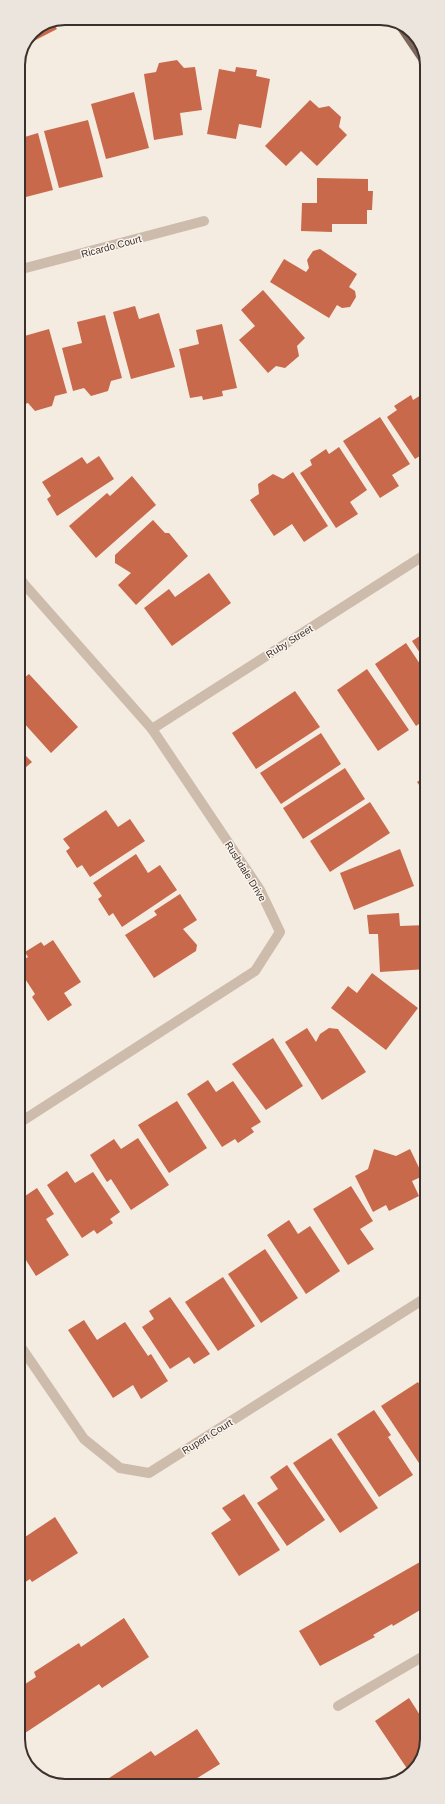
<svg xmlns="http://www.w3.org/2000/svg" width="445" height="1804" font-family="Helvetica,sans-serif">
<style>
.building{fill:#c8694b}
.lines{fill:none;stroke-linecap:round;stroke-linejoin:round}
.minor{stroke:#cdbbac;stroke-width:10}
.major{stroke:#7d675c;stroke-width:10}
.labels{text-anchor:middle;stroke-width:3;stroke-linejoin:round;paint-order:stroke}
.street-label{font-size:10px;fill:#3b302b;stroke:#fbf5ee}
.rim{fill:none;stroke:#3b302b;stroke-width:2}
</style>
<rect width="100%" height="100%" fill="#f4ebe1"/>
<g class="building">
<path d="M77,18H90L81,24Z"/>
<path d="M53,23L57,29L26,45L32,31Z"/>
<path d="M177,60L184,68L195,67L202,110L180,113L183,135L154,140L144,74L156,72L159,63Z"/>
<path d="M236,67L257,70L256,76L270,79L261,128L239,124L236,139L207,134L219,69L235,72Z"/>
<path d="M134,92L149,148L106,159L91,104Z"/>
<path d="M310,100L319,108L329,106L341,117L339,127L347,135L317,166L301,151L286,166L265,146Z"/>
<path d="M88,120L103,177L59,188L44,131Z"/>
<path d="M38,133L53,190L18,199V139Z"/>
<path d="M317,178L368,179V191H373L372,210H367V224H332V232L301,231L302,203H317Z"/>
<path d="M320,249L357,274L349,287L355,291L356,297L350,307L342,308L337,305L329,318L270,282L284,259L306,272L309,268L307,260L313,251Z"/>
<path d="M263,290L305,338L297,346L299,356L285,368L276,366L268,373L239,340L255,326L241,310Z"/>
<path d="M135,306L139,319L159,313L175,367L131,379L113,312Z"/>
<path d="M105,315L122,378L111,381L108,391L91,396L84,388L73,391L62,348L82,343L77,322Z"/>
<path d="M222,324L237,388L222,391L223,396L203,400L202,396L190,398L179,349L199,344L196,330Z"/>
<path d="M49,329L67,393L55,396L52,406L35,411L28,403L18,406V361L26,358L21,337Z"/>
<path d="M426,392V452L415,459L387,417L397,410L394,406L411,395L413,400Z"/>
<path d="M380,417L410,464L392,475L399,486L380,498L343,441Z"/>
<path d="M339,447L367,490L350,502L358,514L336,528L300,473L312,465L310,460L326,449L329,454Z"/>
<path d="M99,456L114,479L57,516L47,499L51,496L42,482L82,457L87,464Z"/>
<path d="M293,472L328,526L304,542L292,524L274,536L250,500L259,494L258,484L273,474L283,479Z"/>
<path d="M132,476L156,505L96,558L69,526L107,493L110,496Z"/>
<path d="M153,520L165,533H169L188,556L136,605L118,585L131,573L115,563V555Z"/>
<path d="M209,573L231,603L172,646L144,608L169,589L175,597Z"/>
<path d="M426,632V662L412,641Z"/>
<path d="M406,643L426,673V719L416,726L375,664Z"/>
<path d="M367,669L409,730L378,751L337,690Z"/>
<path d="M29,674L78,727L51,753L22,721L18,724V683Z"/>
<path d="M295,691L320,727L256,769L232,733Z"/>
<path d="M321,733L341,764L281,804L260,773Z"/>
<path d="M18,748L32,762L18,774Z"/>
<path d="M345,768L365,799L303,839L283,808Z"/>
<path d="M427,775V796L417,782Z"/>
<path d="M370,802L390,833L330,872L310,841Z"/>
<path d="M106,810L118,827L130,819L145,841L90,877L82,865L77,868L66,851L70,848L63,839Z"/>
<path d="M400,849L414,886L354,910L340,873Z"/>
<path d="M136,854L148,873L160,865L177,890L122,927L113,913L109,916L98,899L102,896L93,883Z"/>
<path d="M180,894L197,920L183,929L197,945L196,951L154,978L125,935L157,915L154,911Z"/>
<path d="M399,913L400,926L427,925V969L380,972L378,934H369L367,915Z"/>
<path d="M53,940L81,982L64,993L72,1005L48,1021L32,997L35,994L18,968V963L28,957L25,952L41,942L44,946Z"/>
<path d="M372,973L418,1008L386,1050L331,1008L348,986L357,993Z"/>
<path d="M18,994L25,1006L18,1010Z"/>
<path d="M307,1028L316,1042L320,1034L329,1028L338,1029L366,1072L322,1100L285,1042Z"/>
<path d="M273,1038L303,1086L266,1110L232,1064Z"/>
<path d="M208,1080L216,1092L233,1081L261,1122L251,1128L254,1132L238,1143L235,1139L222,1147L187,1094Z"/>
<path d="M177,1101L207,1148L169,1173L138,1125Z"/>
<path d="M138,1138L169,1185L131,1210L111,1179L107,1182L90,1155L114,1139L121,1149Z"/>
<path d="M374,1149L396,1156L410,1149L423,1176L412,1181L419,1196L389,1211L386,1205L373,1212L355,1176L368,1169Z"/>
<path d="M67,1171L75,1183L93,1172L120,1212L110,1219L113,1223L97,1234L94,1230L82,1238L47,1185Z"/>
<path d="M351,1186L373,1221L360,1229L374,1249L348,1265L313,1209Z"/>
<path d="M37,1188L54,1214L46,1219L69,1255L36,1276L19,1249V1200Z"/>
<path d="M289,1220L298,1234L310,1226L340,1271L306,1294L267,1235Z"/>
<path d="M265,1249L298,1298L261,1323L228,1274Z"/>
<path d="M223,1277L255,1326L218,1351L185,1302Z"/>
<path d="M170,1297L210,1354L194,1364L189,1357L170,1369L142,1327L154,1319L149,1311Z"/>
<path d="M84,1320L97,1340L125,1322L148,1356L151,1354L168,1381L141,1399L133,1385L113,1398L68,1330Z"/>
<path d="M418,1382L427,1396V1466L423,1469L381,1406Z"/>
<path d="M374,1410L391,1435L388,1437L413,1475L379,1497L337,1434Z"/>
<path d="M331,1438L378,1508L340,1533L293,1463Z"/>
<path d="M287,1465L325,1520L287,1546L257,1503L278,1489L270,1477Z"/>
<path d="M244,1494L280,1550L239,1576L211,1533L231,1520L222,1508Z"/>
<path d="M55,1517L78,1553L32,1582L30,1579L19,1586V1541Z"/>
<path d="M427,1558V1606L393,1626L392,1624L373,1635L375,1637L320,1666L299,1631Z"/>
<path d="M124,1618L149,1657L102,1688L99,1684L19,1737V1688L36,1677L34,1672L79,1643L81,1647Z"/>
<path d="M409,1698L427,1726V1740L416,1770L410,1773L375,1721Z"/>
<path d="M197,1729L220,1764L186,1785L109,1786L106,1780L151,1751L155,1756Z"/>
</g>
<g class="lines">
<g class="minor">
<path d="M18,270L204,221"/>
<path d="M18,575L24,584L152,729L260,890L280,932L255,971L19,1123"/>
<path d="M152,729L426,554"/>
<path d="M19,1344L84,1439L120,1468L149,1473L427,1297"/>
<path d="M338,1706L427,1654"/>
</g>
<path class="major" d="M401,26L426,63"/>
</g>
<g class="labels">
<g class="street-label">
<text transform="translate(111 246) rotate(-15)" y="4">Ricardo Court</text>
<text transform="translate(289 641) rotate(-32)" y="4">Ruby Street</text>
<text transform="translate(246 871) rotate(58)" y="4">Rushdale Drive</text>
<text transform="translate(207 1436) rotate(-32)" y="4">Rupert Court</text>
</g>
</g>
<path d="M0 0H445V1804H0ZM65 25H380A40 40 0 0 1 420 65V1739A40 40 0 0 1 380 1779H65A40 40 0 0 1 25 1739V65A40 40 0 0 1 65 25Z" fill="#ece5de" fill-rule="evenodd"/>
<path class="rim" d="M65 25H380A40 40 0 0 1 420 65V1739A40 40 0 0 1 380 1779H65A40 40 0 0 1 25 1739V65A40 40 0 0 1 65 25Z"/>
</svg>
